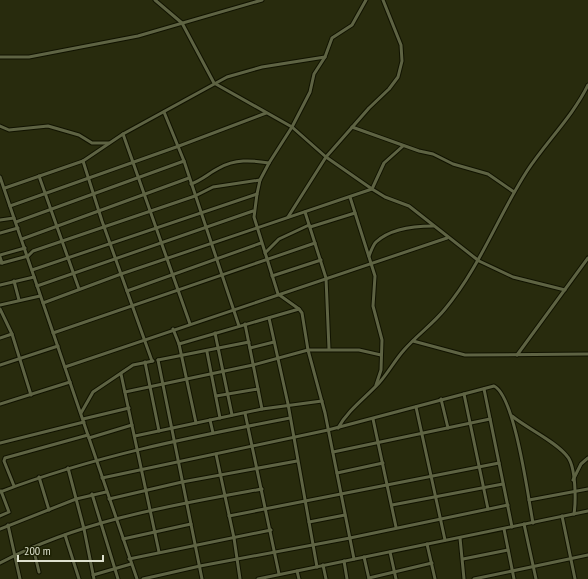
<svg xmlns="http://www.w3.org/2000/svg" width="588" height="579" font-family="'PT Sans Narrow',sans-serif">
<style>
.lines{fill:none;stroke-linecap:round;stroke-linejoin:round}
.street-casing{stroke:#111300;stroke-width:5}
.street{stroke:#5e6343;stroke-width:3}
</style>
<rect width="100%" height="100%" fill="#282b0d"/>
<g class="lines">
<defs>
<g id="street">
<path d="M155,0L182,23L214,83L292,127L326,157L372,189L385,197L409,206L479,261L513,277L565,290"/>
<path d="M0,57H29L138,36L262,0"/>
<path d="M164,112L184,161L239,326"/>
<path d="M0,126L9,130L48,126L79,135L92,143H109"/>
<path d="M352,127L419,151L433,154L453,164L488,174L514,192"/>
<path d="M123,134L190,324"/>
<path d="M83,161L102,221L152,361"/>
<path d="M39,176L79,289"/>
<path d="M0,177L137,579"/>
<path d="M191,184C202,180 209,173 219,168C235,159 251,160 269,163"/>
<path d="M5,188L83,161L123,134L227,77L262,67L325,57"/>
<path d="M350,197L375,276L373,306L382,340L381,370L376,385"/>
<path d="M10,206L179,146L266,113"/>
<path d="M305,212L326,278L329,349"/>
<path d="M288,217L326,157L369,108L389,89L398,77L402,61L401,45L383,0"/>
<path d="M0,220L14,218"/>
<path d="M16,222L184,161"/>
<path d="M310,227L355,213"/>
<path d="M0,233L18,228"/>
<path d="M22,239L189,178"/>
<path d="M265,253L279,239L309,225"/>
<path d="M0,255L25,248"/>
<path d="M369,256C371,251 373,245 376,242C390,229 415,226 433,226"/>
<path d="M0,257L2,263H0"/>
<path d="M2,263L28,256L33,251L195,196L213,187L260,180"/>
<path d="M32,270L257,194"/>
<path d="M272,276L321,260"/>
<path d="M14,281L19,300"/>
<path d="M0,285L34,277"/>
<path d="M37,286L253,211"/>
<path d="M127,291L261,243"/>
<path d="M43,303L121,274L372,189L384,163L403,146"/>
<path d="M0,305L40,296"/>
<path d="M0,309L12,334L31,395"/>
<path d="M269,318L288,404L317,567"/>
<path d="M245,324L262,409"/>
<path d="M173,329L179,344L196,423"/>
<path d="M53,333L315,243"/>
<path d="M215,333L232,415"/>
<path d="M0,338L12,334"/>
<path d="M413,341L465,355L588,354"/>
<path d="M179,344L299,309"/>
<path d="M250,348L274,342"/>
<path d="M207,352L220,418"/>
<path d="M517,355L588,258"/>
<path d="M158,360L202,579"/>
<path d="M158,360L249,342"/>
<path d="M145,362L159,431"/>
<path d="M0,365L58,346"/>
<path d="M65,367L447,238"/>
<path d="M121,374L159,552"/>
<path d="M484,389L512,527"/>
<path d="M125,392L253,365L308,350H359L381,355"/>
<path d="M464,394L488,509"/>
<path d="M216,396L258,389"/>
<path d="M441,399L448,428"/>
<path d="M0,404L70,382"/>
<path d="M416,407L445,540"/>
<path d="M81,413L93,392L133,365L153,361"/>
<path d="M245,413L279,574"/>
<path d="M512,416C528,429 555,441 567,456C576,466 576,501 574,514"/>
<path d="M83,419L129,408"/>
<path d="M373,419L396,527"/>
<path d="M210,420L213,433"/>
<path d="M338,428C348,410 365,398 379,383C388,373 395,360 404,350C417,335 433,324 445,309C480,267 498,216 527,171C546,142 573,116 588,85"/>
<path d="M135,436L262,409L322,401"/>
<path d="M89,438L132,425"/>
<path d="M0,443L84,422"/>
<path d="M333,452L490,419"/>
<path d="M216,454L234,538L240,579"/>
<path d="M68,468L84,529L94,579"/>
<path d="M337,473L383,463"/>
<path d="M39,477L49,510"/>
<path d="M102,478L328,430L494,386C515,396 528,497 533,523"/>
<path d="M573,480L581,464L588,458"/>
<path d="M14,486L4,461L5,458L88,435"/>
<path d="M0,492C94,456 191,437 290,418"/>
<path d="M92,494L118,579"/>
<path d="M109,499L182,482L297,461"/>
<path d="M529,500L588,489"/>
<path d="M392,505L503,484"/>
<path d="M0,516L9,512L1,491"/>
<path d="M229,516L499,463"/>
<path d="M562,516L575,579"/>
<path d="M309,522L345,515"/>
<path d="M524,524L536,579"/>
<path d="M8,525L20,579"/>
<path d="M0,529L76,499L106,492"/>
<path d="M504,529L514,579"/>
<path d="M65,535L79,579"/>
<path d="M460,538L464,579"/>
<path d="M123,539L191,524"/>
<path d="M427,544L435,579"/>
<path d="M33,547L39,572"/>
<path d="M390,552L396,579"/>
<path d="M364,557L369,579"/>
<path d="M129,559L271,530"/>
<path d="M354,559L325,413L308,350L302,313L299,309L278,294L254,217L257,194L260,180L269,163L292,127L310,92L314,74L325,57L332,38L352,25L366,0"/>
<path d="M463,559L508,550"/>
<path d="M344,561L347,579"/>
<path d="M0,563C81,520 173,505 262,489"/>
<path d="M323,565L326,579"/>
<path d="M297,571L299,579"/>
<path d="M93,575L131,564"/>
<path d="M369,578L432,563"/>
<path d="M143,579L200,566L350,538L508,505"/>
<path d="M258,579L588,511"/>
<path d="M474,579L588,555"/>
</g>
</defs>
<use href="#street" class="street-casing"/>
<use href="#street" class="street"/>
</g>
<path d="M18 555v6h85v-6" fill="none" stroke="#dee1cf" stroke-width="2"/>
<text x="24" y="555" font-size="12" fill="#dee1cf" stroke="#1e2204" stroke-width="3" paint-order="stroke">200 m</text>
</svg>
